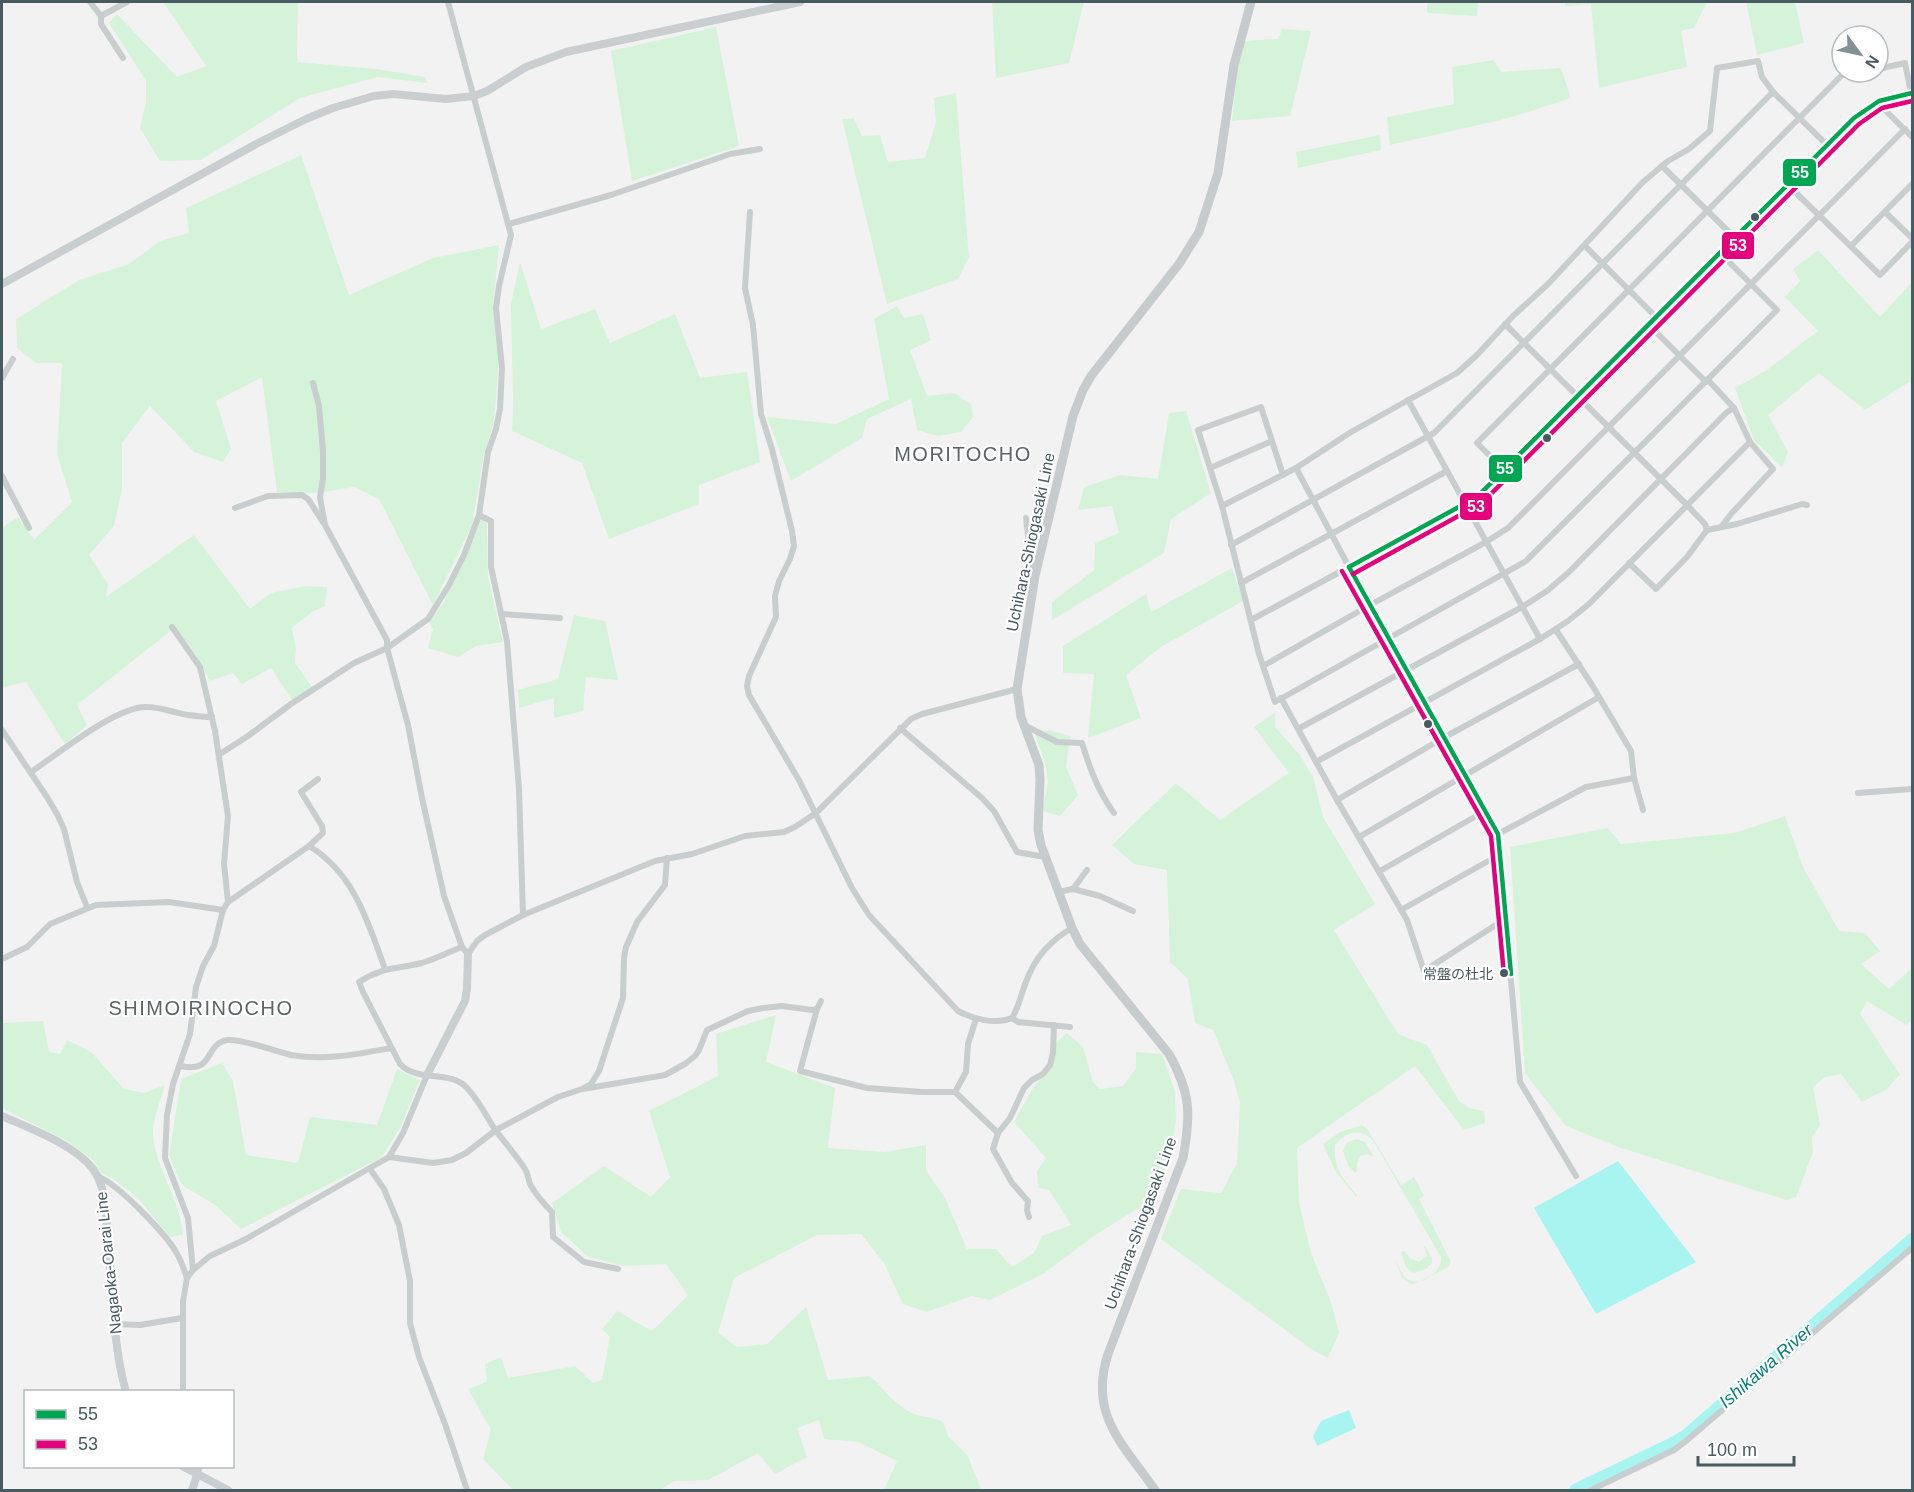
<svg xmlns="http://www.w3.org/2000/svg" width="1914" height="1492" font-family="Arial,'Noto Sans JP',sans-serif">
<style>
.green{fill:#d5f3d9}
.water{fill:#a7f4f1}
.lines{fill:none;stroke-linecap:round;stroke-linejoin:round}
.river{stroke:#a7f4f1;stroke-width:12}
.street{stroke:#c8cdce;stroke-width:6}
.secondary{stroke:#c9ced0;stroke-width:8}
.primary{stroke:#c6ccce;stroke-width:9}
.bus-1-casing{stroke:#fff;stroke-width:9}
.bus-2-casing{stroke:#fff;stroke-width:9}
.bus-1{stroke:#00a651;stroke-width:4.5}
.bus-2{stroke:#e5007d;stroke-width:4.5}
.bus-dot{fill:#475b61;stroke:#fff;stroke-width:2}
.labels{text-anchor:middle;stroke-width:4.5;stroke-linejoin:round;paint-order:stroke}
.bus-label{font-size:14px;fill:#475b61;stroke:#fff;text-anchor:end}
.street-label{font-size:16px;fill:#475b61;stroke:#fff}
.water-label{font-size:18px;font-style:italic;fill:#067f7c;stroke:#fff}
.quarter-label{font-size:20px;letter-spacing:1.5px;fill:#5d6467;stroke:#fff}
.line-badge{stroke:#fff;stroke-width:2}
.badge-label{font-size:16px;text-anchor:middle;font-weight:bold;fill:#fff}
</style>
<rect width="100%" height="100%" fill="#f3f2f2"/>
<g class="green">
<path d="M163,2H298L297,62L377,69L425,77L428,83L378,77L300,98L201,160L160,161L140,128L146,102V81L109,23L117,14L177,77L206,66Z"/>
<path d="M992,2H1084L1069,63L996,78Z"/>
<path d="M1427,2H1478L1477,16L1427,13Z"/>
<path d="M1565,2H1707L1694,28L1681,31L1687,67L1599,88L1591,4L1565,6Z"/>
<path d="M1746,2H1795L1804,43L1757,55Z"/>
<path d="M716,27L739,146L632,181L611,51Z"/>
<path d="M1282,29L1311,31L1290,116L1232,121L1238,60L1245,41L1278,39Z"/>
<path d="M1494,60L1501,72L1561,68L1571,98L1509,118L1390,145L1387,117L1454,104L1452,67Z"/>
<path d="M956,93L969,257L958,279L887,304L842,119L854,118L862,136L880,135L888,162L925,158L936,122L934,98Z"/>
<path d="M1380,135L1381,150L1298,168L1296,152Z"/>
<path d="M301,155L349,295L433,258L499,245L493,307L499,357L494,422L484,454L472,525L433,605L379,499L354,487L318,493L277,492L262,377L216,401L231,449L223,462L194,452L150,406L122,443V489L114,526L89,555L108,584L106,597L194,535L250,609L271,593L305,586L327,587L325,606L312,612L292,628L296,649L295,663L312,687L292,700L271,668L242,684L233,673L210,681L195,653L174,628L77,705L87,725L65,744L26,682L4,687L2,685V528L18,517L34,540L72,502L57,454L62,363H36L17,348L16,319L79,280L129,264L160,241L189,233L186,208Z"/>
<path d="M1818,250L1880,317L1912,282V384L1909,382L1865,410L1819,373L1768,415L1788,452L1782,468L1754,440L1735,388L1767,370L1818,331L1785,297L1800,281L1793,269Z"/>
<path d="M520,262L541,329L595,309L610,343L675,314L700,378L747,372L760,462L699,485V504L609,539L582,463L512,431L513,406L511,304Z"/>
<path d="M897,306L904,318L923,314L931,340L910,350L927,396L954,393L971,404L973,417L961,432L938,436L917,430L911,399L867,419L862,438L791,481L767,417L836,424L889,399L874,319Z"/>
<path d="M1186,411L1211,493L1171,519L1164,553L1052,620V602L1094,570L1095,543L1119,533L1112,506L1078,510L1084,487L1120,475L1158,479L1169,413Z"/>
<path d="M480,519L487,523L488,577L503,642L476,646L458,657L428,648L433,629L429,622L444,602Z"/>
<path d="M1232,568L1243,601L1161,647L1126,675L1141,718L1088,738L1094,674L1063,673V646L1146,594L1151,612Z"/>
<path d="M574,615L605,621L618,680L586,677L583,711L554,718V698L519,708L518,690L558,679Z"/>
<path d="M1275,713V727L1300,755L1313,777L1323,817L1375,904L1334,930L1398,1034L1427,1045L1459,1101L1469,1108L1484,1111L1485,1123L1464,1130L1415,1066L1297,1148L1299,1203L1311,1253L1331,1302L1339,1333L1328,1358L1310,1348L1161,1239L1181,1189L1221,1193L1237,1163L1240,1102L1233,1078L1213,1030L1195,1023L1188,979L1170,962L1167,870L1134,864L1112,845L1176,783L1220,820L1289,773L1254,727Z"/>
<path d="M1049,730L1070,736L1066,767L1078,795L1060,816L1042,811L1048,782L1045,763L1035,735Z"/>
<path d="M1785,816L1803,867L1839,931L1865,933L1880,951L1861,964L1889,989L1912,968V1020L1906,1025L1867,1001L1860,1014C1874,1033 1885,1055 1900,1074L1887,1089L1862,1102L1841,1074L1825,1077L1813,1087L1820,1125L1812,1137L1813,1152L1796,1197L1786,1200L1618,1147L1566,1126L1525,1073L1510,847L1608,828L1621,844L1734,833Z"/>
<path d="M776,1015L766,1062L835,1088L828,1148L884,1152L926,1145V1171L945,1198L967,1249H996L1012,1267L1034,1253L1042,1236L1071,1225L1049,1190L1038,1188L1037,1171L1046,1158L1014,1122L1033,1088L1051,1067L1057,1042L1067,1033L1083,1047L1093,1082L1100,1089L1123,1086L1136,1068V1052L1162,1054L1175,1091L1176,1120L1170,1160L1143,1205L1097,1234L1043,1274L990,1300L972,1296L927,1312L903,1304L884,1263L861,1234L817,1235L734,1278L718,1333L737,1347L767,1344L806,1307L828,1380L870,1376C883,1387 893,1404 910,1412C921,1418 932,1416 943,1422L948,1436L968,1456L981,1490H884L897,1461L858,1442L824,1439L819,1420L797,1428L807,1457L775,1474L758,1453L708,1480L674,1481L660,1490H513L483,1459L491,1430L468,1389L487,1382L485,1364L501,1357L508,1378L575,1366L593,1383L602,1380L610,1337L602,1329L617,1311L652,1331L688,1295L666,1264L623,1266L587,1256L561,1232L552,1203L604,1166L651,1197L670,1177L649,1111L718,1076L716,1034Z"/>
<path d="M43,1021L49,1052L60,1054L67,1040L91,1052L124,1089L144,1093L165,1085C161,1100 152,1120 153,1135C156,1170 181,1200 183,1235L170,1237L138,1198L112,1178L102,1174L93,1160L69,1142L2,1108V1023Z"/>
<path d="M222,1063L233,1081L246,1155L298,1163L310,1117L377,1125L397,1069L420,1080L401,1126L382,1157L241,1229L215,1205L182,1185L169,1156L181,1079Z"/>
<path d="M1362,1125L1368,1130L1401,1185L1414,1177L1424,1196L1419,1199L1451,1262L1447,1268L1416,1283L1411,1284L1402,1278L1395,1259C1398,1264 1401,1274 1407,1279C1420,1288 1443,1272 1441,1257L1374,1142C1362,1127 1346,1131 1335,1145C1333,1167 1343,1180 1358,1196L1356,1197L1336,1172L1323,1144L1340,1132Z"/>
<path d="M1357,1139L1365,1142L1374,1157L1367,1154L1360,1156L1357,1163V1171L1355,1173L1348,1165L1343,1151L1348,1142Z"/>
<path d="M1425,1246L1432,1258V1263L1426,1269L1413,1273L1406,1267L1401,1252L1404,1251L1410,1258L1419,1262L1427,1255L1424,1247Z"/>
</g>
<g class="water">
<path d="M1618,1161L1696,1262L1596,1314L1534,1208Z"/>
<path d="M1349,1410L1356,1428L1317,1446L1313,1436L1321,1421Z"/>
</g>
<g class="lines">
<path class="river" d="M1575,1490L1673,1443L1685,1436L1912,1239"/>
<g class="street">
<path d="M90,2L101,16V24L123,58"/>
<path d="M101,16L127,2"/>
<path d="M1878,69L1905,63L1911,93"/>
<path d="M1879,101L1884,109L1912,137"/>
<path d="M1662,166L1735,238"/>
<path d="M1788,185L1880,275L1912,242"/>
<path d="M750,212L745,288L753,325L761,414L772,449L792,531L794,546L790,559L779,581L775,596L776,617L749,676L747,686L749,695L800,782L852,888L869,915L958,1011C973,1019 995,1025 1012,1018C1019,1007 1021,994 1026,982C1035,957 1050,941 1072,928"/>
<path d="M1885,212L1912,238"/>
<path d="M509,224L611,195L730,154L760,149"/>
<path d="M1585,246L1656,317"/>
<path d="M1851,246L1912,184"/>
<path d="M1505,324L1687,505L1705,524L1707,530"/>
<path d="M1648,324L1706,382"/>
<path d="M2,378L13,359"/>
<path d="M1708,380L1734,408L1750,442L1773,469L1731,514L1722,526"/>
<path d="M313,383L319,406L323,451V479L320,497L325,525L387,640V648L408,725L422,798L444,896L462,947L468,954L477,941L485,935L523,915L655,861L692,854L745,836L784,832L795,827L816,813L911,719L922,714L1017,689"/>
<path d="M1408,400L1540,639"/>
<path d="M1210,468L1272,441"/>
<path d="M1504,470L1477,443L1843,74L1858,72"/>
<path d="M1283,475L1261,407L1198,430L1222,506L1259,654L1275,702L1526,561L1777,310L1720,253"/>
<path d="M2,476L29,528"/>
<path d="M1222,506L1296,468L1351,432L1457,373L1477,355L1512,317L1548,284L1643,182L1668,161L1689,149L1710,131L1717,68L1758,61L1762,77L1773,92L1827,145"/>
<path d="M235,508L268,496L302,495L308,499L323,522"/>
<path d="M479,515L491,521V567L507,641L519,789L523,915"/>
<path d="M1026,518L1032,570L1035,575"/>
<path d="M1231,545L1434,433L1773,92"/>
<path d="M1629,563L1656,589L1687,557L1707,530L1737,524L1802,504L1807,505"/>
<path d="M1241,583L1447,471"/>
<path d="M501,614L560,618"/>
<path d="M1251,620L1349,567L1296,468"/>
<path d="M172,627L200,667L215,731L228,816L224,864L228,902"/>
<path d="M1556,630L1592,685L1631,751L1634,778L1643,810"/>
<path d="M1263,666L1370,605L1486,542L1508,528L1905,129"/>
<path d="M1281,698L1337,800L1407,920L1424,971L1505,919"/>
<path d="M1024,725L1057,742L1082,743C1090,769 1098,791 1114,813"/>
<path d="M900,728L982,798L994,811L1017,852L1045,857"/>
<path d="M1298,729L1522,607L1547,591L1569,572L1727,412L1734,408"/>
<path d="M2,730L47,797L57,814L64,829L77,882L87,907"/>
<path d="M220,754L248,736L291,704L354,663L387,648L428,619L449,585L464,555L479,515L488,452L496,429L500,409L502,368L496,308L499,286L511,235L448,2"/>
<path d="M1316,762L1540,639L1568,621L1589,604L1750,442"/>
<path d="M31,772C58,754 116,706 147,707C161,707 175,713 188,715C196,716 204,717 212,717"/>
<path d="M1858,793L1912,789"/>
<path d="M1337,800L1443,738L1579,664"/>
<path d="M1359,837L1599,697"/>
<path d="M309,846C354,873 368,922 385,969"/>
<path d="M1380,871L1485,811"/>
<path d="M1073,889L1087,870"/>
<path d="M1058,892L1073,889L1100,896L1133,911"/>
<path d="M1401,910L1499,855"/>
<path d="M462,947C449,952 435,959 422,963C397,969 382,967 359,982L363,992L400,1064C418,1083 451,1069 468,1089C478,1100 486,1115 494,1128C504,1142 516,1155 525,1169C529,1175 528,1181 531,1186C537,1196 544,1204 552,1212L553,1237L584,1262L618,1269"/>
<path d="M2,959L27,947L50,924L96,905L169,902L223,910"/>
<path d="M821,1001L817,1009L800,1071L867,1088L922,1092H955L998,1133L993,1149L1012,1183L1028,1201L1027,1210L1029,1217"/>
<path d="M1012,1018L1018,1022L1070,1027"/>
<path d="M181,1066C215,1074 204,1043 228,1040C243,1039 275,1051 291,1055C324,1061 358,1054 391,1048"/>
<path d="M583,1089L665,1075L685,1064L695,1056L699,1050L707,1030L748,1011L763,1008L782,1006L812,1010L817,1009"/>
<path d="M955,1092L966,1072L968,1044L976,1019"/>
<path d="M998,1133L1010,1118L1024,1088L1032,1080L1043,1074L1050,1065L1053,1053L1054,1025"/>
<path d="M389,1157L433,1163L452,1160L466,1153L496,1130L558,1097L582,1089L591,1084L599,1071L623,998L624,958L626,947L637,922L665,885L667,858"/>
<path d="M370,1169L384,1189L399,1225L410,1281V1323L419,1357L445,1424L467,1490"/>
<path d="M97,1176C117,1183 165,1233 176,1252C181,1260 184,1269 187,1278"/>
<path d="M1576,1176L1520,1082L1498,834L1586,787L1634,778"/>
<path d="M193,1270L188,1218L165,1158L167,1115L173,1084L190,1034L196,987L203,966L214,946L223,910L228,902L309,846L323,833L322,826L301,792L318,779"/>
<path d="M116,1324L140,1325L182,1318"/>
<path d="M183,1392V1302L187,1278L193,1270L210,1256L246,1239L389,1157L403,1133L427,1075"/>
<path d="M197,1475L200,1466"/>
<path d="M1591,1490L1674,1450L1686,1441L1912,1248"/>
</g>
<g class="secondary">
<path d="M2,284L258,143L306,119L333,108L374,96L393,94L446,99L474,96L487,91L526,67L566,52L800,2"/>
<path d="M1498,834L1349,567L1477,497L1854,118L1879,101L1912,93"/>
<path d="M427,1075L465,1001L467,989L468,954"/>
<path d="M2,1116C29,1128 75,1145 93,1169C107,1187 106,1219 108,1240C112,1288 113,1346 126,1392"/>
<path d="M182,1466L228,1490"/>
<path d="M192,1490L197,1475"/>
</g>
<path class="primary" d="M1155,1490C1124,1445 1088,1415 1108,1354L1183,1158C1191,1115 1191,1093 1169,1054L1080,944L1072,928L1041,845L1038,830L1040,779L1039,765L1021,717L1017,689L1035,576L1073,416L1083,390L1091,376L1179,264L1199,232L1218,173L1234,65L1251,2"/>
<defs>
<g id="bus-1">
<path d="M1349,567L1477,497L1854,118L1879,101L1912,93"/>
<path d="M1349,567L1498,834L1511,974"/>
</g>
<g id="bus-2">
<path d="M1342,571L1491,836L1504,975"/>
<path d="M1353,574L1482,503L1859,124L1882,108L1912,101"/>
</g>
</defs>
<use href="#bus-1" class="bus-1-casing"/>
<use href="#bus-2" class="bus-2-casing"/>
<use href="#bus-1" class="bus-1"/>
<use href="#bus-2" class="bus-2"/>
</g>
<g class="bus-dot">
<circle cx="1755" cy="217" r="5"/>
<circle cx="1547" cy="438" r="5"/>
<circle cx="1428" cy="724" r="5"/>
<circle cx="1504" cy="973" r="5"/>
</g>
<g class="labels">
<g class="bus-label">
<text x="1493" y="979">常盤の杜北</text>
</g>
<g class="street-label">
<text transform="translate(1030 542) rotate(-78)" y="6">Uchihara-Shiogasaki Line</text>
<text transform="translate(1140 1223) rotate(-70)" y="6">Uchihara-Shiogasaki Line</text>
<text transform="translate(108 1263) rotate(-96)" y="6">Nagaoka-Oarai Line</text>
</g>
<g class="water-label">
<text transform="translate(1766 1366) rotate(-41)" y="6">Ishikawa River</text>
</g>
<g class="quarter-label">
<text x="963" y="461">MORITOCHO</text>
<text x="201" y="1015">SHIMOIRINOCHO</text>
</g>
</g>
<g class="line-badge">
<rect x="1782" y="158" width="35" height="29" rx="6" fill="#00a651"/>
<rect x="1721" y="231" width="34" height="29" rx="6" fill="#e5007d"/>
<rect x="1488" y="454" width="35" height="29" rx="6" fill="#00a651"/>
<rect x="1459" y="492" width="34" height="29" rx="6" fill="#e5007d"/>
</g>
<g class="badge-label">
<text x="1800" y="178">55</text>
<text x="1738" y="251">53</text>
<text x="1505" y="474">55</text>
<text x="1476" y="512">53</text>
</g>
<rect width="1914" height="1492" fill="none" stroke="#475b61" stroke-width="6"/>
<rect x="24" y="1390" width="210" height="78" fill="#ffffff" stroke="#b5bdc0" stroke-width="1.5"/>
<rect x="36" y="1410" width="30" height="9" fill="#00a651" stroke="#b5bdc0" stroke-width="1.5"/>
<text x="78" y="1420" font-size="18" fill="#475b61">55</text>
<rect x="36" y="1440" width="30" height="9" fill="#e5007d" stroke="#b5bdc0" stroke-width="1.5"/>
<text x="78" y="1450" font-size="18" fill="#475b61">53</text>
<g transform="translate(1860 54) rotate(123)"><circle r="28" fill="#ffffff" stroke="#b5bdc0" stroke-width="1.5"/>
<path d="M0-4.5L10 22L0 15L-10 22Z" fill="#839094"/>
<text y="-9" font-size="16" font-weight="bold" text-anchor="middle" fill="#475b61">N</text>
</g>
<path d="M1698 1456v9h96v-9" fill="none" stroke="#475b61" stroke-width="3"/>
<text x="1707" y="1456" font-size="18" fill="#475b61" stroke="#ffffff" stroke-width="4.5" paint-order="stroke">100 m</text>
</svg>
